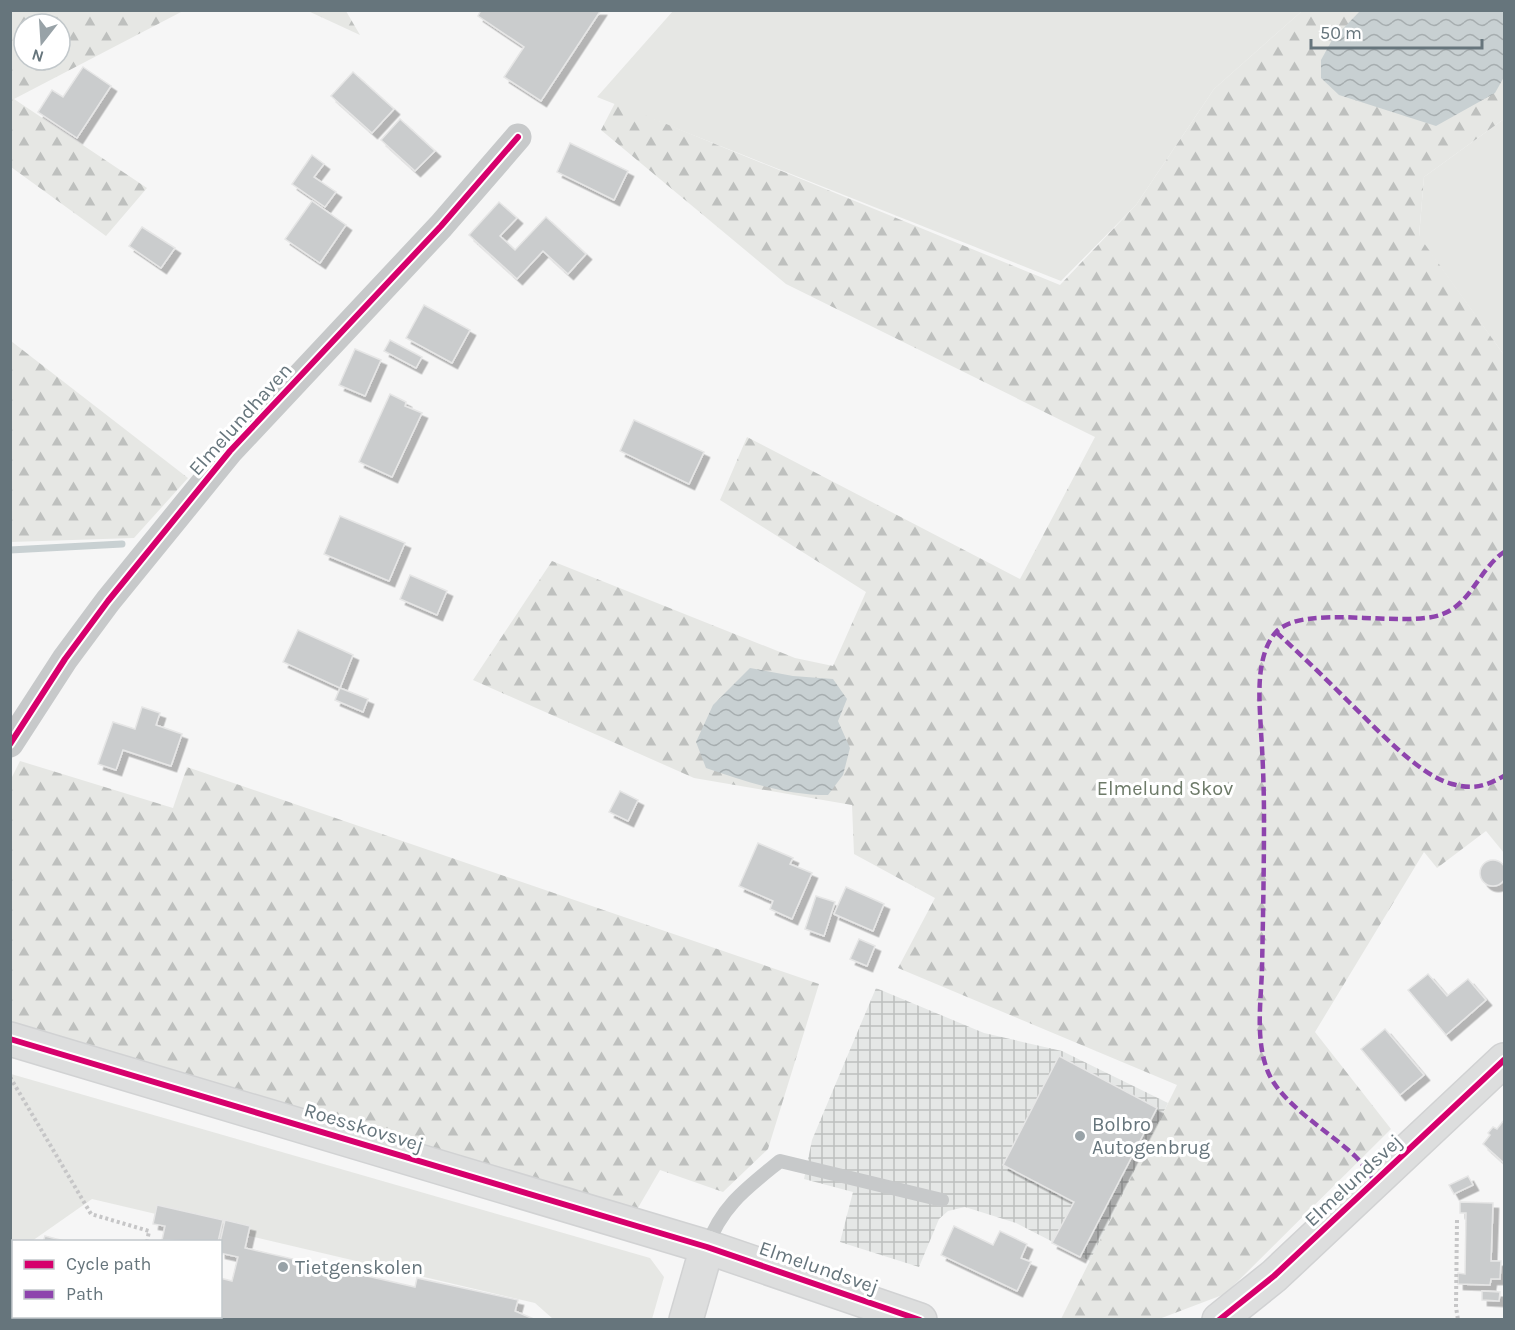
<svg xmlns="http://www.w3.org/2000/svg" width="1515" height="1330" font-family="Karla,sans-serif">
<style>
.industrial{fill:url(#industrial-grid)}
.green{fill:#e6e7e4}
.forest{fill:url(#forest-firs);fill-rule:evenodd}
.water{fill:url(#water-waves)}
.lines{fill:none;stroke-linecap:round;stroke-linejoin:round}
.stream{stroke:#c8d0d2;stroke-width:7}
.building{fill:#cacccd;stroke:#e6e6e6;stroke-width:1.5;filter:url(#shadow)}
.secondary-casing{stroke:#d1d2d3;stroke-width:36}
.path{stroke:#c6c6c7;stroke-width:4;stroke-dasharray:3 3;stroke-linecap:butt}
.lane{stroke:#c7c9ca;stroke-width:14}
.street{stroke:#c7c9ca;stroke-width:27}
.secondary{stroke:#dddede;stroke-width:33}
.quiet{stroke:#8e44ad;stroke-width:4.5;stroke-dasharray:9 4.5;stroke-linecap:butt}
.cycleway-casing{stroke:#fff;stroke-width:10}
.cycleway{stroke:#d6006c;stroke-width:6}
.poi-dot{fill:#98a2a7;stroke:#fff;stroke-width:2}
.labels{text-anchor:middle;stroke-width:6;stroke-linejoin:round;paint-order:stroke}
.street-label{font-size:20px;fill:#66757c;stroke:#fff}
.park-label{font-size:20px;fill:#6d7a68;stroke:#fff}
.poi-label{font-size:20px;fill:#66757c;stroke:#fff;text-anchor:start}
</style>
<defs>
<pattern id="industrial-grid" width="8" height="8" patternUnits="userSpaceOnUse" patternTransform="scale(1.5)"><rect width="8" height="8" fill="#e5e7e6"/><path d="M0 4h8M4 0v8" fill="none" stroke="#bdc0bf"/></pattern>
<pattern id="forest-firs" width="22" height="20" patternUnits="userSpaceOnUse" patternTransform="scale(1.5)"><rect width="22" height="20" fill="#e6e7e4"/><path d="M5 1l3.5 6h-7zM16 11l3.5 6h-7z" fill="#bec0be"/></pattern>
<pattern id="water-waves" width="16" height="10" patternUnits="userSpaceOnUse" patternTransform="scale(1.5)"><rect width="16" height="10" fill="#c8d0d2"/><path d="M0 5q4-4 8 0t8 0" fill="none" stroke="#a6adaf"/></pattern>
<filter id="shadow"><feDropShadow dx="5.5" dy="5.5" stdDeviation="0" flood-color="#0004"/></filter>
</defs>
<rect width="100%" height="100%" fill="#f6f6f6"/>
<path class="industrial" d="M876,988L984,1033L1062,1051L1168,1103L1090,1261L1016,1223L965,1207L948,1211L939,1219L919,1267L840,1242L853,1192L804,1179L812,1140Z"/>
<g class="green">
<path d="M673,11H1302L1214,89L1136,205L1061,281L597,97Z"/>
<path d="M1504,119V355L1419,237L1424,177Z"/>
<path d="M11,1074L650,1258L664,1277L652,1319H553L535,1303L92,1199L32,1241L14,1242L13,1255L11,1265Z"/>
</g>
<g class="forest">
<path d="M11,10L183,11L14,99L147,188L106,236L11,167ZM24,24H60V60H24Z"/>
<path d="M308,11H346L360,35Z"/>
<path d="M1302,11H1504V119L1424,177L1419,236L1504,355V853L1486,831L1437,868L1424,852L1315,1032L1391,1129L1225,1294L1159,1319H1061L1177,1085L898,968L935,898L854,854L852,805L694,778L473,680L552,561L795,658L833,666L866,592L720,500L747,437L1020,579L1095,437L786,284L601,130L615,103L1060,285L1136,205L1214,89Z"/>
<path d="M11,341L188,478L134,538L11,542Z"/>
<path d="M20,761L173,808L187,767L819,984L768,1149L723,1192L660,1170L635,1213L11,1022L10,781Z"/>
</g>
<g class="water">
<path d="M1360,11H1504V77L1495,93L1436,126L1339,95L1321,78V60L1332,40Z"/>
<path d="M750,668L793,676L833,679L847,699L838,721L850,748L843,775L828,795C785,795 747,782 706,768L696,742L713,705Z"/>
</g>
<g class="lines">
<path class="stream" d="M10,550L122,544"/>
</g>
<g class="building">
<path d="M481,10H601L541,101L504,77L524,47L478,16Z"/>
<path d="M83,67L111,86L77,138L38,112L52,90L63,97Z"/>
<path d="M353,72L394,109L372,133L331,96Z"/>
<path d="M400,119L435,151L415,171L381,140Z"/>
<path d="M570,143L628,171L614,200L557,172Z"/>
<path d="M312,155L324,164L314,177L336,192L325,207L292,184Z"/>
<path d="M312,201L346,225L320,263L285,239Z"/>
<path d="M499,202L517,218L500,236L515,250L546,217L586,254L568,274L543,251L517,279L469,235Z"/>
<path d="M142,227L175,248L161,268L129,246Z"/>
<path d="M424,305L470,330L452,363L406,338Z"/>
<path d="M390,340L422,357L416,368L384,351Z"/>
<path d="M355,349L381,360L365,396L339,385Z"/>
<path d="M390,394L406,402L405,406L422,413L392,477L359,462Z"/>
<path d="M634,420L704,452L689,484L620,451Z"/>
<path d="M340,516L405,543L389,581L324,554Z"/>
<path d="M410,575L447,591L437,615L400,599Z"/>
<path d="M298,630L353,655L340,688L283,662Z"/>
<path d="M340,688L368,699L363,712L335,700Z"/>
<path d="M142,707L160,713L156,725L182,734L171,766L123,750L116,770L98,764L113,722L135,729Z"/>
<path d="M620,791L638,800L628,821L609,812Z"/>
<path d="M758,843L793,858L790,864L812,873L792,919L770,909L773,901L739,886Z"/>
<circle cx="1493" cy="873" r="13"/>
<path d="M846,887L884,904L873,931L834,914Z"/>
<path d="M816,896L835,902L824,936L805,929Z"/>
<path d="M859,939L875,946L867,966L850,959Z"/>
<path d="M1428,974L1447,996L1468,979L1486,1000L1446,1035L1408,990Z"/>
<path d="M1385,1029L1424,1075L1400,1095L1361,1049Z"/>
<path d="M1059,1056L1157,1108L1080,1257L1052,1243L1074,1202L1003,1165Z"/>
<path d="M1504,1120V1163L1483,1144L1490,1135L1488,1133L1493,1127L1497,1129Z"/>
<path d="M1468,1176L1473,1185L1454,1194L1449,1185Z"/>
<path d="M1460,1202L1493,1203L1491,1261H1501L1500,1279H1491L1490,1285L1458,1284V1273L1465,1274L1466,1213H1460Z"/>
<path d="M157,1205L223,1220L218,1242L162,1240L165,1226L153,1224Z"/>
<path d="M225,1220L250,1226L245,1248L415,1287L417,1278L518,1300L515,1311L536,1320H155L156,1316H220V1278L232,1281L238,1257L220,1253V1242Z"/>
<path d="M954,1226L993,1245L1000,1231L1027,1244L1021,1258L1031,1262L1017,1291L941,1255Z"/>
<path d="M45,1236L68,1242H43Z"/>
<path d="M1482,1291L1500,1292L1499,1301L1482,1300Z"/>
<path d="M14,1308V1316H120L119,1320H11Z"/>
</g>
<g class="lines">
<defs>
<g id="secondary">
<path d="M10,1039L707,1247L920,1320"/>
<path d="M686,1320L707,1247"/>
<path d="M1219,1320L1274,1276L1504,1060"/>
</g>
</defs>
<use href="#secondary" class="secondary-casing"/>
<g class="path">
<path d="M10,1077L91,1214L149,1231L147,1242"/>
<path d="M1457,1220L1456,1307L1458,1320"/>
</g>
<path class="lane" d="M707,1247C721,1206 748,1187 780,1161L942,1200"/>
<path class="street" d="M10,744L65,659L108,601L230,451L441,226L518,137"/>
<use href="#secondary" class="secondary"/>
<g class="quiet">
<path d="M1276,632C1301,655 1325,678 1349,702C1375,727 1418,775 1452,784C1475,790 1485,786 1504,776"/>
<path d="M1375,1182C1369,1174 1363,1164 1356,1157C1330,1132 1282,1105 1268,1072C1255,1040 1261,1002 1262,969C1263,919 1264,869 1264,819C1264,790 1263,761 1261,732C1260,711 1258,690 1261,669C1263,656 1267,642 1276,632C1304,603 1399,628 1440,615C1471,605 1479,569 1504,552"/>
</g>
<defs>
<g id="cycleway">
<path d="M10,744L65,659L108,601L230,451L441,226L518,137"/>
<path d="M10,1039L707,1247L920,1320"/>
<path d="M1219,1320L1274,1276L1504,1060"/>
</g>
</defs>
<use href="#cycleway" class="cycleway-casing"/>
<use href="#cycleway" class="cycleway"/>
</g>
<g class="poi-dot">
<circle cx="1080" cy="1136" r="6"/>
<circle cx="283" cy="1267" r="6"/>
</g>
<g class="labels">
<g class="street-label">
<text transform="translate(240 419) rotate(-48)" y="7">Elmelundhaven</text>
<text transform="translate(364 1127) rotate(17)" y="7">Roesskovsvej</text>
<text transform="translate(1353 1180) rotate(-43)" y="7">Elmelundsvej</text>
<text transform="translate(819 1267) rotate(19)" y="7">Elmelundsvej</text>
</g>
<g class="park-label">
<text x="1165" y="795">Elmelund Skov</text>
</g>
<g class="poi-label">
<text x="1092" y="1131">Bolbro<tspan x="1092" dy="23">Autogenbrug</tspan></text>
<text x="295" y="1274">Tietgenskolen</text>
</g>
</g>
<rect width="1515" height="1330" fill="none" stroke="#66757c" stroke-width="24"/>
<rect x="12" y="1240" width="210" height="78" fill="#ffffff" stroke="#c2c8cb" stroke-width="1.5"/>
<rect x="24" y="1260" width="30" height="9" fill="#d6006c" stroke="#c2c8cb" stroke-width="1.5"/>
<text x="66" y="1270" font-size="18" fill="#66757c">Cycle path</text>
<rect x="24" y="1290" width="30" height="9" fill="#8e44ad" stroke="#c2c8cb" stroke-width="1.5"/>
<text x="66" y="1300" font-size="18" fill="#66757c">Path</text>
<g transform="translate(42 42) rotate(197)"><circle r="28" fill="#ffffff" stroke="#c2c8cb" stroke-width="1.5"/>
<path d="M0-4.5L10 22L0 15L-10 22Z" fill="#98a2a7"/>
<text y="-9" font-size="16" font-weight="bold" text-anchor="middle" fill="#66757c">N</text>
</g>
<path d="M1311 39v9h171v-9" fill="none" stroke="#66757c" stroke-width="3"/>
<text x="1320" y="39" font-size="18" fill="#66757c" stroke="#ffffff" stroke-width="4.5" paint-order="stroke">50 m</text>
</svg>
